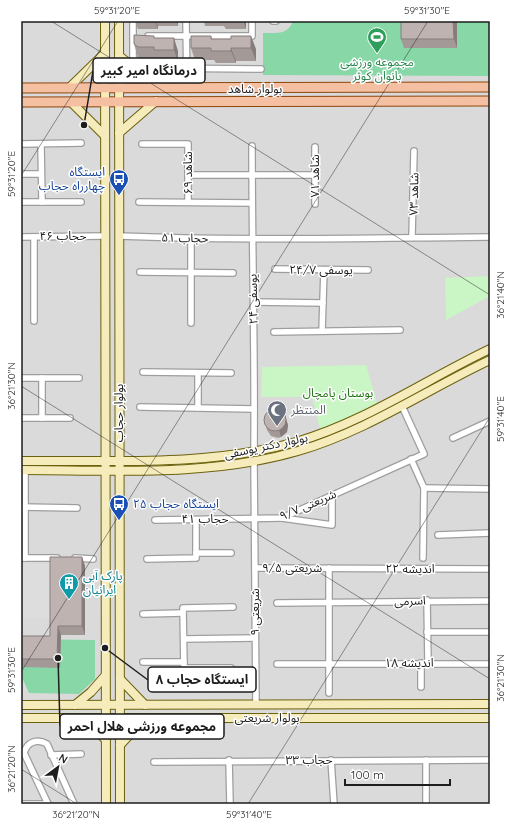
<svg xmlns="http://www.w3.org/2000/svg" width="511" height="825" font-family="Quicksand,'Noto Sans Arabic',sans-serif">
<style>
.residential{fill:#dbdadb}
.park{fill:#caf5c4}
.pitch{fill:#87d7a7}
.parking{fill:#ddd}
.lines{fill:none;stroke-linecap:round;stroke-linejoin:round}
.street-casing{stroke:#9e9e9e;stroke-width:8}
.secondary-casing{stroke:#6c620d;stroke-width:10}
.primary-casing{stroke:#8c450b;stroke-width:11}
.street{stroke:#fff;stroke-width:5.5}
.secondary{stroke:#f5ebbb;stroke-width:8}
.primary{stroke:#f5bfa2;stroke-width:9}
.wall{fill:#a39a98}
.shaded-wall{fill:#857d7c}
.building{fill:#beb3b1;stroke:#857d7c}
.ticks{fill:none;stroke:#1d1d1d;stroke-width:1;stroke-opacity:0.45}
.labels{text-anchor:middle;stroke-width:3;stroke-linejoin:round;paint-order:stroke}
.leisure-label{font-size:12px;fill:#27864d;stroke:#fff}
.street-label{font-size:12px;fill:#1d1d1d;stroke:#fff}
.transit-label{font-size:12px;fill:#164399;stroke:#fff;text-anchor:end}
.park-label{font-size:12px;fill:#207313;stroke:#fff}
.worship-label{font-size:12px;fill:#5b616d;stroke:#fff;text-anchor:start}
.culture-label{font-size:12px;fill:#0d838f;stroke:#fff;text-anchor:start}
.leader{fill:none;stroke:#1d1d1d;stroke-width:1.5}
.callout-dot{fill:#1d1d1d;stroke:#fff;stroke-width:1.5}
.callout{fill:#fff;stroke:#1d1d1d;stroke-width:1.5}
.callout-label{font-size:13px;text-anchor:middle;font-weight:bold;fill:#1d1d1d}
.neatline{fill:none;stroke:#1d1d1d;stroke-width:1.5}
.ticks-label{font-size:10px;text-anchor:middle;fill:#1d1d1d}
</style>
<rect width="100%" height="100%" fill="#eee8e4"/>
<rect class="residential" x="21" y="21" width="469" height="783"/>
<g class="park">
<path d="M490,276V296L446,320L445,278Z"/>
<path d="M366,365L377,403L347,419L320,429L312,397H261L262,367Z"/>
</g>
<g class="pitch">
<path d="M293,21H490V76L263,75V33C276,33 288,35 293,21Z"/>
<path d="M21,639L95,640V679L79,694L29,693L21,675Z"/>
</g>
<rect class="parking" x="21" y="564" width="29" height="54"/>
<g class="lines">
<defs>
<g id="street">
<path d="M133,21V58L147,68L261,69"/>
<path d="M186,21L187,88"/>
<path d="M273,21H276"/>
<path d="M148,36H252V21"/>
<path d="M21,144L81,143"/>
<path d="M41,144L42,202"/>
<path d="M142,144H188V202"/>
<path d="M252,146C252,248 255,350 254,451"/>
<path d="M21,174H41"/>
<path d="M188,175H315"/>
<path d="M21,202H81"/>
<path d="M139,202L252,203"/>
<path d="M315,204V147"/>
<path d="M119,236C243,241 366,238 490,237"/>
<path d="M21,237L105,236"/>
<path d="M412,237L414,151"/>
<path d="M191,239V323"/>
<path d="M275,269L368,270"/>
<path d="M140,272L233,273"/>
<path d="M254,302L323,303"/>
<path d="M34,321V237"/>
<path d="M322,331L324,270"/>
<path d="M274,332L400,330"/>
<path d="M143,372L231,373"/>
<path d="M21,378H79"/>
<path d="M42,378V418"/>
<path d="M140,407L254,409"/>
<path d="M198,408V373"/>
<path d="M21,418H70"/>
<path d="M453,438L490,421"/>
<path d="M411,459L424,488L423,558"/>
<path d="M254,461L256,705"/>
<path d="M424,488L490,489"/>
<path d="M21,507L77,508"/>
<path d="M282,518L332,525V496"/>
<path d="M155,520L282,518L424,454L402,406"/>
<path d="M438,535L490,533"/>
<path d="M196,553H231"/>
<path d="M21,558H57"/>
<path d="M25,558V470"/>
<path d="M75,558L93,559"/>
<path d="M147,559L196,558V520"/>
<path d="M255,568L490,569"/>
<path d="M427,600L428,663"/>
<path d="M277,603L490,601"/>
<path d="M143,614L183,613"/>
<path d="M427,632H490"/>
<path d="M184,639L255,638"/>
<path d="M143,662H184"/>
<path d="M277,664H490"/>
<path d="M231,668H184L183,608L233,607"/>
<path d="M421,687V663"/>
<path d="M329,693V568"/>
<path d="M24,753C27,742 37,738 47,744L74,804"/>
<path d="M24,753L48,804"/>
<path d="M51,755L81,754"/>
<path d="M229,760L230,804"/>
<path d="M331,760L334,804"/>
<path d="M426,760V804"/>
<path d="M154,762L488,760"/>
<path d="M21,804H48"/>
</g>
<g id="secondary">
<path d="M105,21L106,804"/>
<path d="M119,21L120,804"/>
<path d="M119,56L161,88"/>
<path d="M69,88L105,53"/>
<path d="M71,102L105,136"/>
<path d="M119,133L156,101"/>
<path d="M21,461C112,460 207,467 296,442C365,422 425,380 490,349"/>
<path d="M21,470C113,470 209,477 298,451C367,431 426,390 490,360"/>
<path d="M120,679L145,705"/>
<path d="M21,705L490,704"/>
<path d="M75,705L91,692L105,676"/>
<path d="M21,718H490"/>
<path d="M84,718L105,739"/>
<path d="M120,745L145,718"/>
</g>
<g id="primary">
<path d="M21,88L490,87"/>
<path d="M21,102L490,101"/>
</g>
</defs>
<use href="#street" class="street-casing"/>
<use href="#secondary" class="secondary-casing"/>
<use href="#primary" class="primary-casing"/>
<use href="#street" class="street"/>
<use href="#secondary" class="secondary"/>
<use href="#primary" class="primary"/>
</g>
<g class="wall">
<path d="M135,21H178V26H158V29H138Z"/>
<path d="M204,21H246V29H226L224,26H205Z"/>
<path d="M457,21V48H404L401,39Z"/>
<path d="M211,36L212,39L256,49V61H236V63H216L214,60H195L191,48Z"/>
<path d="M155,38L178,51V63H158L157,60H143L138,57L134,44Z"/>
<path d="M286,419L288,425L287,432L281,437L278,438L271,436L267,430L265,423Z"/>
<path d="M82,557L85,566V635H61L60,668L22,667L21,665V636H50Z"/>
</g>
<g class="shaded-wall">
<path d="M155,21H156L158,26V29Z"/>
<path d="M176,21H178V26Z"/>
<path d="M243,21H246V29Z"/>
<path d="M453,21H457V48L454,39Z"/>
<path d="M251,36L256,49V61L251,48Z"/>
<path d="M174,38L178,51V63L174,50Z"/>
<path d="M231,48L236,61V63L231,51Z"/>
<path d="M286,419L288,425L287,432L281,437L279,430Z"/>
<path d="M82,557L85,566V635L82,626Z"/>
<path d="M58,626L61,635L60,668L57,659Z"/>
</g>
<g class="building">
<path d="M401,21H453L454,39H401Z"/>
<path d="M134,35L154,36V38H174V50H154V47H138L134,44Z"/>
<path d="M191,36H211V39H231V36H251V48H231V51H211V48H191Z"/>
<circle cx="275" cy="420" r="11"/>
<path d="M50,557H82V626H58L57,659H21V636H50Z"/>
</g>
<path class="ticks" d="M51,21L490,295M21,176L118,21M21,386L490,679M21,672L428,21M21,769L77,804M248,804L490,417"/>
<defs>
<symbol id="stadium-pin" viewBox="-11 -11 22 30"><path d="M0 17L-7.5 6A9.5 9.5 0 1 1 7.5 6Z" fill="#2e9e5b" stroke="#fff"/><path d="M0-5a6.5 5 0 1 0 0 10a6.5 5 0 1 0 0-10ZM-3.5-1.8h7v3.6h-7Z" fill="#fff"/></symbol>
<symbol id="bus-pin" viewBox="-11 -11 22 30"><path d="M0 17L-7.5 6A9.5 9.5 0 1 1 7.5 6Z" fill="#1a4fb4" stroke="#fff"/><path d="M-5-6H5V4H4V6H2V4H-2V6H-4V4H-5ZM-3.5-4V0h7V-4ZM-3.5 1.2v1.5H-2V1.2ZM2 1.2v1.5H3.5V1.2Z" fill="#fff"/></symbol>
<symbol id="mosque-pin" viewBox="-11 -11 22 30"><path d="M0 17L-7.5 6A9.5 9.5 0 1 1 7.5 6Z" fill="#6b7280" stroke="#fff"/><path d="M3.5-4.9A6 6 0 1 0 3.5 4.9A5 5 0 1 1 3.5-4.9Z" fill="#fff"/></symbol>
<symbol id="building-pin" viewBox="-11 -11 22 30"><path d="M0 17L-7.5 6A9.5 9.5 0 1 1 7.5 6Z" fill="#0f9aa8" stroke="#fff"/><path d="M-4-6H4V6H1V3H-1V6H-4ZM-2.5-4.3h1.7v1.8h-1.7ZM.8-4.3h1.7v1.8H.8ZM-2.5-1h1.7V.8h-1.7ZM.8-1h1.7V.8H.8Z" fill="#fff"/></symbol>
</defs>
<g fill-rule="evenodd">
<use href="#stadium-pin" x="366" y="26" width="22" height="30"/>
<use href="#bus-pin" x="108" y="168" width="22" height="30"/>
<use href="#mosque-pin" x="266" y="399" width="22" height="30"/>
<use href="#bus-pin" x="108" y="493" width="22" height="30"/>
<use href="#building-pin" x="58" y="572" width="22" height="30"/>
</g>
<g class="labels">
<g class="leisure-label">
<text x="377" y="66">مجموعه ورزشی<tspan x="377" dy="14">بانوان کوثر</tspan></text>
</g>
<g class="street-label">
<text x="255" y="93">بولوار شاهد</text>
<text transform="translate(188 173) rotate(-90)" y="4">شاهد ۶۹</text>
<text transform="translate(315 176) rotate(-90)" y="4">شاهد ۷۱</text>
<text transform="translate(414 194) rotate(-89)" y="4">شاهد ۷۳</text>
<text x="63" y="240">حجاب ۴۶</text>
<text transform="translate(185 238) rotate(1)" y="4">حجاب ۵۱</text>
<text x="321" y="274">یوسفی ۲۴/۷</text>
<text transform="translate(253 299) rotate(-91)" y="4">یوسفی ۲۴</text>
<text transform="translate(119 413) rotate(-90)" y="4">بولوار حجاب</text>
<text transform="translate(266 446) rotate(-12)" y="4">بولوار دکتر یوسفی</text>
<text transform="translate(308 505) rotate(-23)" y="4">شریعتی ۹/۷</text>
<text x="205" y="523">حجاب ۴۱</text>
<text x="292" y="572">شریعتی ۹/۵</text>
<text x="410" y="573">اندیشه ۲۲</text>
<text transform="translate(410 601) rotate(-2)" y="4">اسرمی</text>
<text transform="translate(255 612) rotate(-90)" y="4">شریعتی ۹</text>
<text x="409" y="667">اندیشه ۱۸</text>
<text x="267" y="722">بولوار شریعتی</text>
<text x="309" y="764">حجاب ۳۳</text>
</g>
<g class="transit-label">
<text x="105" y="176">ایستگاه<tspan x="105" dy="14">چهارراه حجاب</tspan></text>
<text x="133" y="508" text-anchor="start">ایستگاه حجاب ۲۵</text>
</g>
<g class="park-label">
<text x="338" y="397">بوستان پامچال</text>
</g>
<g class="worship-label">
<text x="291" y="414">المنتظر</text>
</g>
<g class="culture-label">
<text x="83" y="580">پارک آبی<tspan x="83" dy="14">ایرانیان</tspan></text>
</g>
</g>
<path class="leader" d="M84 125L93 71M105 648L148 680M58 658L60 726"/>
<g class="callout-dot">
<circle cx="84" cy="125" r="4"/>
<circle cx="105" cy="648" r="4"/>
<circle cx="58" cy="658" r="4"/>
</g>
<g class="callout">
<rect x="93" y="58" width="112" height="25" rx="4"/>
<rect x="148" y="667" width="108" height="25" rx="4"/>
<rect x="60" y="714" width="164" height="25" rx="4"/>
</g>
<g class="callout-label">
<text x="149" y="75">درمانگاه امیر کبیر</text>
<text x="202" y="684">ایستگاه حجاب ۸</text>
<text x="142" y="731">مجموعه ورزشی هلال احمر</text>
</g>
<rect width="511" height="825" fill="none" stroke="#ffffff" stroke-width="44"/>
<g transform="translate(58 767) rotate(32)" stroke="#ffffff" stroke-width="3" paint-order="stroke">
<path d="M0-3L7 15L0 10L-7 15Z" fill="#1d1d1d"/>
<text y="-6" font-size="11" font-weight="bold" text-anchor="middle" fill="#1d1d1d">N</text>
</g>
<path d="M345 779v6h105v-6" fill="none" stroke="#1d1d1d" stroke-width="2"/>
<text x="351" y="779" font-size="12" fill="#1d1d1d" stroke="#ffffff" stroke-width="3" paint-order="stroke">100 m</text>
<rect x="22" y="22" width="467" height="781" class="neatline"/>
<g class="ticks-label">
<text x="117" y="14">59°31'20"E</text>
<text x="427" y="14">59°31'30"E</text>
<text transform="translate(11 174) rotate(-90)" y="4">59°31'20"E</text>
<text transform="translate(500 295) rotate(-90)" y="4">36°21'40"N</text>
<text transform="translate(11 386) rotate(-90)" y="4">36°21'30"N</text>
<text transform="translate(500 419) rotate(-90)" y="4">59°31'40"E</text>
<text transform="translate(11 670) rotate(-90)" y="4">59°31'30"E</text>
<text transform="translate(500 678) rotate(-90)" y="4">36°21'30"N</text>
<text transform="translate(11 769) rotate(-90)" y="4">36°21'20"N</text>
<text x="76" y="818">36°21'20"N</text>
<text x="249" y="818">59°31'40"E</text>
</g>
</svg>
